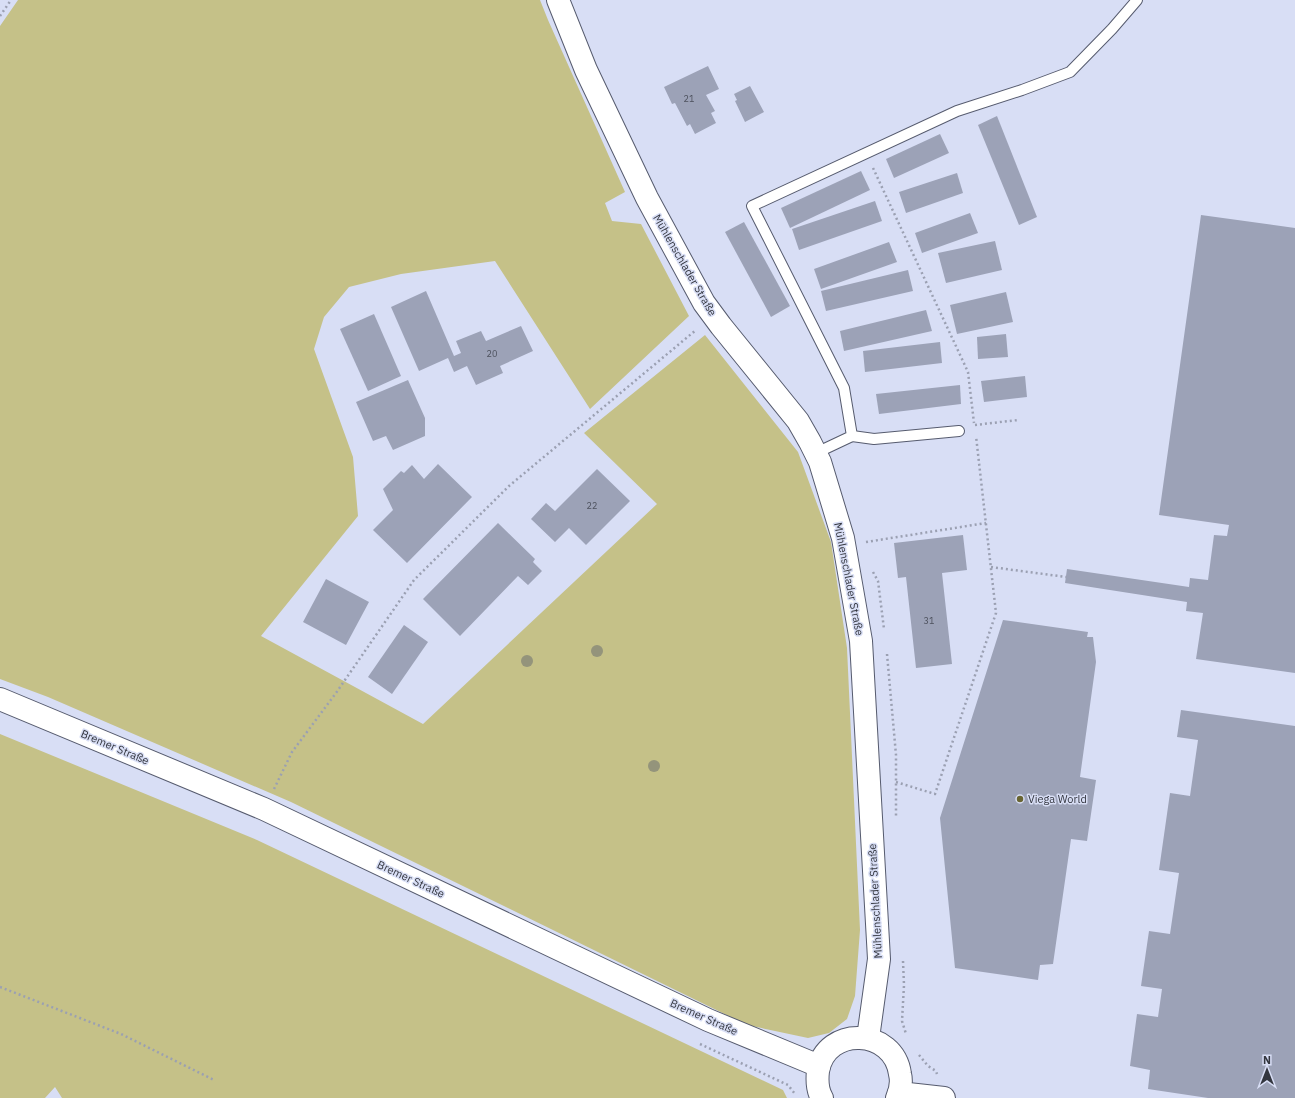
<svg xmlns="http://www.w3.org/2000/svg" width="1295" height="1098" font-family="'IBM Plex Sans',sans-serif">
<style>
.green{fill:#c5c188}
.building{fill:#9ca2b7}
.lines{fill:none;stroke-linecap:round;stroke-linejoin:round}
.lane-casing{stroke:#565b6e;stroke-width:12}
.secondary-casing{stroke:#565b6e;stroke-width:24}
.path{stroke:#9ba0b2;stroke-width:2.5;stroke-dasharray:2 3;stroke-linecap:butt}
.lane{stroke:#fff;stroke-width:10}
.secondary{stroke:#fff;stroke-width:22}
.tree{fill:#94947b}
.poi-dot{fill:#696532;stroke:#d8def5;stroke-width:1.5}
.labels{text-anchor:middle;stroke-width:3;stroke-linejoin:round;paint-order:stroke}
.number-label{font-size:9px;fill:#4d515d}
.street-label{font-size:11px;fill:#33363f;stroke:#d8def5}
.poi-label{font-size:11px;fill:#33363f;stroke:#d8def5;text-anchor:start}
</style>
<rect width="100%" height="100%" fill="#d8def5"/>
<g class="green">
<path d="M18,0H540L548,20L625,192L605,203L612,221L641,224L689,316L590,409L495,261L401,274L349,287L324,317L314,349L353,457L358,516L261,636L423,724L657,504L584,433L705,335L798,452L831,542L847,648L860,930L855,996L847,1019L829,1033L808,1038L747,1025L291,802L48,697L0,679V26Z"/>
<path d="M0,734L257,840L783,1090L787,1098H62L55,1087L45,1098H0Z"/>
</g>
<g class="building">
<path d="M708,66L719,89L706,95L715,111L711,113L716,123L695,134L690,124L687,126L675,103L672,104L664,87Z"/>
<path d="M750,86L764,112L745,122L735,101L737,100L734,94Z"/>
<path d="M997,116L1037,217L1019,225L978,125Z"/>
<path d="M940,134L949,153L894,178L886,159Z"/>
<path d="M861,171L870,190L790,228L781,208Z"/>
<path d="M957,173L963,193L906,213L899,192Z"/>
<path d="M875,201L882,221L799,250L792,229Z"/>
<path d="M970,213L978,233L922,253L915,233Z"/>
<path d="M1201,215L1295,228V673L1196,659L1203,613L1186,611L1187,602L1065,583L1067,569L1189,587L1190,578L1208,580L1214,535L1227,536L1229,525L1159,515Z"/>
<path d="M744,222L790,306L771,317L725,232Z"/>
<path d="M995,241L1002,270L946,283L938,253Z"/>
<path d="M889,242L897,262L821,289L814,269Z"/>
<path d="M908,270L913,291L826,311L821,291Z"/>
<path d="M426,291L454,356L461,353L456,341L481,331L486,341L521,326L533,351L500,366L503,373L476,385L467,366L454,372L448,358L419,371L391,307Z"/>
<path d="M1006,292L1013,322L957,334L950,305Z"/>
<path d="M926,310L932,331L844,351L840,331Z"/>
<path d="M374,314L401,376L368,391L340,329Z"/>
<path d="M1006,334L1008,357L978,359L977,337Z"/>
<path d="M940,342L942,363L865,372L863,351Z"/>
<path d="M1025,376L1027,397L984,402L981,381Z"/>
<path d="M408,380L425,418V436L393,450L386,436L373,441L356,402Z"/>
<path d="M960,385L961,404L879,414L876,394Z"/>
<path d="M438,464L472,497L407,563L373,530L393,510L383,489L401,471L404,473L412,465L424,479Z"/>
<path d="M597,469L630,501L586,545L569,528L555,542L531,519L546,503L555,511Z"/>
<path d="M498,523L535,559L533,562L542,571L528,585L518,576L460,636L423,599Z"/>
<path d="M963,535L967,570L942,573L952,664L916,668L906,577L898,578L894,543Z"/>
<path d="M326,579L369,602L346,645L303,622Z"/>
<path d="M1003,620L1088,632L1087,637H1093L1096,662L1080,777L1096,780L1087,841L1071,839L1053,964L1040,965L1038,980L955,968L940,818Z"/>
<path d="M404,625L428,642L392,694L368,677Z"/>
<path d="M1181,710L1295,726V1098H1208L1148,1089L1150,1070L1130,1066L1137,1014L1158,1017L1162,989L1141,986L1149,931L1170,934L1179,873L1159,870L1170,793L1190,796L1198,740L1177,737Z"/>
</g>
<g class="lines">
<defs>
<g id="lane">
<path d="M852,436L874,439L959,431"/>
<path d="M816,453L852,436L844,388L752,206L957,111L1022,90L1070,72L1112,29L1137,0"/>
</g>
<g id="secondary">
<path d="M558,0L586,70L647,198L704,303L721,326L798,421L810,442L820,462L843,538L861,641L879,959L868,1038"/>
<path d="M0,699L264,809L708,1020L819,1066"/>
<path d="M899,1093L944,1098"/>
<path d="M822,1098C817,1090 817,1080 818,1071C826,1025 894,1028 900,1074C902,1082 900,1091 897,1098"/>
</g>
</defs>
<use href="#lane" class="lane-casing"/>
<use href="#secondary" class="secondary-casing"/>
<g class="path">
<path d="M0,16L11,0"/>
<path d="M873,168L968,372L974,423"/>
<path d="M975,425L1018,420"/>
<path d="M866,542L986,523"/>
<path d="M991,567L1066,577"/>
<path d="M873,572L878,581L884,629"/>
<path d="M887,654L896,755V817"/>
<path d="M896,782L935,794L996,613L976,436"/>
<path d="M274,789L292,752L336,693L414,580L509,486L696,330"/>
<path d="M903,961L904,985L902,1021L906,1034"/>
<path d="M0,987L121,1034L214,1080"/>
<path d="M700,1044L788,1085L795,1094"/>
<path d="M919,1055L928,1066L936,1071L937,1074"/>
</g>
<use href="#lane" class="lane"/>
<use href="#secondary" class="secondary"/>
</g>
<g class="tree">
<circle cx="597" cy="651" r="6"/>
<circle cx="527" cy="661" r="6"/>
<circle cx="654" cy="766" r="6"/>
</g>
<circle class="poi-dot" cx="1020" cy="799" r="4"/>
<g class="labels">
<g class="number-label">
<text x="689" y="102">21</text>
<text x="492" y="357">20</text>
<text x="592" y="509">22</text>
<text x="929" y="624">31</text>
</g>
<g class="street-label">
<text transform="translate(685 265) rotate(60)" y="4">Mühlenschlader Straße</text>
<text transform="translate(849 579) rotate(79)" y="4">Mühlenschlader Straße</text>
<text transform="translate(115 747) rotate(23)" y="4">Bremer Straße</text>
<text transform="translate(411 879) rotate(25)" y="4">Bremer Straße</text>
<text transform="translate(875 901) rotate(-93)" y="4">Mühlenschlader Straße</text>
<text transform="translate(704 1017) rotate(24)" y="4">Bremer Straße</text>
</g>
<g class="poi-label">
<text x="1028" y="803">Viega World</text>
</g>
</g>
<g transform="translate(1267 1070)" stroke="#d8def5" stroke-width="3" paint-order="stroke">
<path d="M0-3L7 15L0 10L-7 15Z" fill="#33363f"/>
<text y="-6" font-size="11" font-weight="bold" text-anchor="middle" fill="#33363f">N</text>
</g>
</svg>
